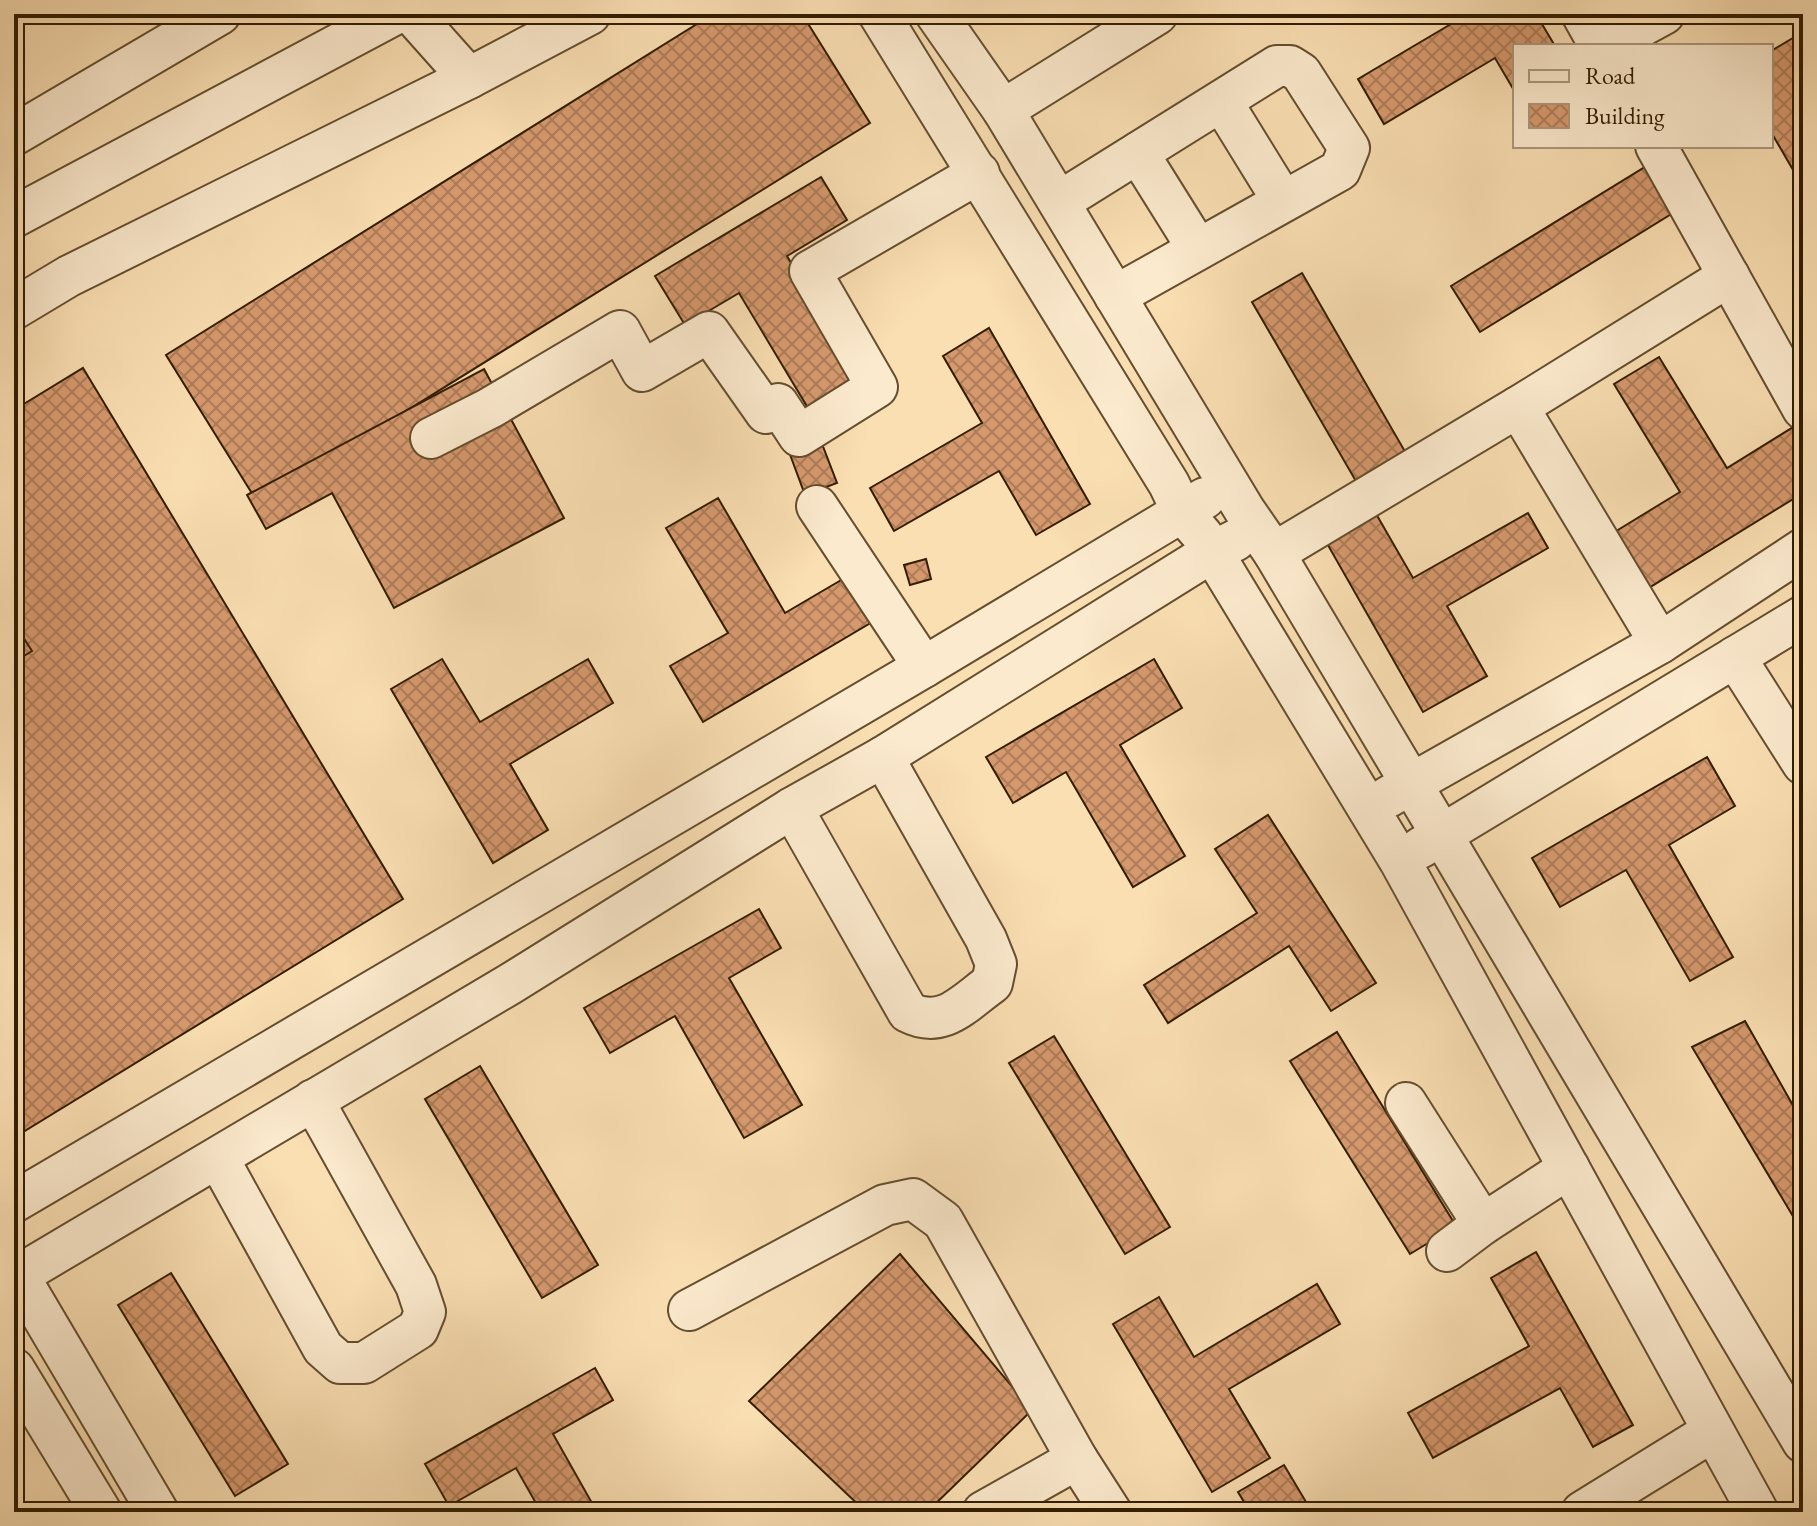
<svg xmlns="http://www.w3.org/2000/svg" width="1817" height="1526" font-family="'EB Garamond',serif">
<style>
.building{fill:url(#building-cross-hatch);stroke:#321d01;stroke-width:2}
.lines{fill:none;stroke-linecap:round;stroke-linejoin:round}
.minor-casing{stroke:#644e2e;stroke-width:44}
.minor{stroke:#fceace;stroke-width:40}
</style>
<defs>
<pattern id="building-cross-hatch" width="8" height="8" patternUnits="userSpaceOnUse" patternTransform="scale(2)"><rect width="8" height="8" fill="#d6996e"/><path d="M0 0l8 8M0 8l8-8" fill="none" stroke="#ae7c58"/></pattern>
</defs>
<rect width="100%" height="100%" fill="#fadfb3"/>
<filter id="stains"><feTurbulence type="fractalNoise" baseFrequency=".0025" numOctaves="4"/><feColorMatrix values="0 0 0 0 .2 0 0 0 0 .09 0 0 0 0 .02 0 0 0 .5 -.17"/></filter>
<radialGradient id="worn" r=".72"><stop offset=".6" stop-color="#630" stop-opacity="0"/><stop offset="1" stop-color="#630" stop-opacity=".3"/></radialGradient>
<g class="building">
<path d="M713,14H802L870,123L258,503L166,355Z"/>
<path d="M1468,14H1536L1555,46H1515V92L1495,58L1384,124L1358,79Z"/>
<path d="M1803,32V187L1771,132V51Z"/>
<path d="M1645,167L1673,213L1480,332L1451,286Z"/>
<path d="M821,177L847,220L787,256L860,376L808,408L739,293L685,325L655,276Z"/>
<path d="M1302,273L1407,455L1357,483L1252,302Z"/>
<path d="M989,328L1090,504L1036,535L999,471L894,531L870,488L982,423L943,356Z"/>
<path d="M1659,357L1727,468L1795,426L1803,439V493L1647,589L1613,533L1680,492L1614,384Z"/>
<path d="M83,368L403,899L15,1137L14,410Z"/>
<path d="M484,369L564,518L394,608L332,493L266,529L247,495Z"/>
<path d="M819,436L837,483L805,495L788,449Z"/>
<path d="M718,498L785,613L848,576L874,621L703,722L670,666L728,633L666,528Z"/>
<path d="M1375,512L1413,578L1528,513L1548,548L1447,606L1487,676L1423,712L1325,540Z"/>
<path d="M926,559L931,579L910,585L904,565Z"/>
<path d="M14,623L32,651L14,662Z"/>
<path d="M442,659L480,722L588,659L613,703L510,764L548,830L493,863L391,689Z"/>
<path d="M1154,659L1182,708L1120,745L1185,856L1133,887L1066,772L1013,803L986,757Z"/>
<path d="M1707,757L1735,806L1669,845L1733,957L1690,981L1626,870L1560,907L1532,858Z"/>
<path d="M1268,815L1376,983L1331,1011L1289,946L1168,1023L1144,985L1257,913L1215,849Z"/>
<path d="M759,909L781,948L729,978L802,1105L744,1138L675,1016L610,1053L584,1008Z"/>
<path d="M1745,1021L1803,1123V1233L1692,1047Z"/>
<path d="M1337,1032L1456,1226L1410,1254L1290,1061Z"/>
<path d="M1054,1036L1170,1227L1125,1254L1009,1063Z"/>
<path d="M480,1066L598,1265L542,1298L425,1099Z"/>
<path d="M1536,1252L1633,1425L1593,1447L1560,1388L1433,1458L1408,1413L1529,1346L1491,1278Z"/>
<path d="M900,1254L1032,1410L927,1512H866L749,1401Z"/>
<path d="M171,1273L288,1464L235,1496L118,1305Z"/>
<path d="M1317,1284L1340,1324L1229,1389L1270,1458L1212,1492L1113,1324L1159,1297L1194,1357Z"/>
<path d="M595,1368L613,1400L553,1434L597,1512H541L516,1468L449,1506L425,1464Z"/>
<path d="M1284,1465L1312,1512H1250L1238,1492Z"/>
</g>
<g class="lines">
<defs>
<g id="minor">
<path d="M412,14L469,78"/>
<path d="M879,14L1169,484L1183,513L1202,535L1400,861L1758,1512"/>
<path d="M936,14L1003,110L1245,511L1274,553L1803,1442"/>
<path d="M1582,14L1600,46"/>
<path d="M1605,46L1664,14"/>
<path d="M1222,102L1283,201"/>
<path d="M1003,110L1157,14"/>
<path d="M14,135L220,14"/>
<path d="M1656,146L1803,409"/>
<path d="M1138,153L1198,249"/>
<path d="M1059,202L1277,66H1290L1301,73L1349,148L1340,170L1115,296"/>
<path d="M14,217L395,14"/>
<path d="M14,309L69,276L469,78L590,14"/>
<path d="M431,438L490,408L620,331L642,371L709,332L766,413L778,404L799,436L877,387L810,271L979,173"/>
<path d="M817,506L924,667"/>
<path d="M1274,553L1518,407"/>
<path d="M1660,643L1518,407L1729,276"/>
<path d="M1735,657L1803,764"/>
<path d="M1388,797L1660,643L1803,549"/>
<path d="M792,808L908,1012C943,1030 964,1003 992,983L996,964L986,939L883,757"/>
<path d="M1420,848L1803,616"/>
<path d="M1406,1103L1483,1224"/>
<path d="M218,1158L323,1348L340,1363H364L418,1329L425,1312L416,1285L313,1100"/>
<path d="M14,1202L924,667L1205,498"/>
<path d="M1447,1251L1483,1224L1569,1168"/>
<path d="M14,1268L158,1512"/>
<path d="M14,1278L510,984L792,808L883,757L1212,552L1236,540"/>
<path d="M689,1310L885,1205L913,1199L943,1221L1077,1459L1111,1512"/>
<path d="M14,1369L101,1512"/>
<path d="M983,1512L1077,1459"/>
<path d="M1582,1512L1713,1431"/>
</g>
</defs>
<use href="#minor" class="minor-casing"/>
<use href="#minor" class="minor"/>
</g>
<rect width="1817" height="1526" fill="none" stroke="#fadfb3" stroke-width="48"/>
<rect x="16" y="16" width="1785" height="1494" fill="none" stroke="#321d01" stroke-width="4"/>
<rect x="24" y="24" width="1769" height="1478" fill="none" stroke="#321d01" stroke-width="2"/>
<rect x="1513" y="44" width="260" height="104" fill="#fceace" stroke="#ab987c" stroke-width="2"/>
<rect x="1529" y="70" width="40" height="12" fill="#fceace" stroke="#ab987c" stroke-width="2"/>
<text x="1585" y="84" font-size="24" fill="#321d01">Road</text>
<rect x="1529" y="104" width="40" height="24" fill="url(#building-cross-hatch)" stroke="#ab987c" stroke-width="2"/>
<text x="1585" y="124" font-size="24" fill="#321d01">Building</text>
<rect width="100%" height="100%" filter="url(#stains)"/>
<rect width="100%" height="100%" fill="url(#worn)"/>
</svg>
